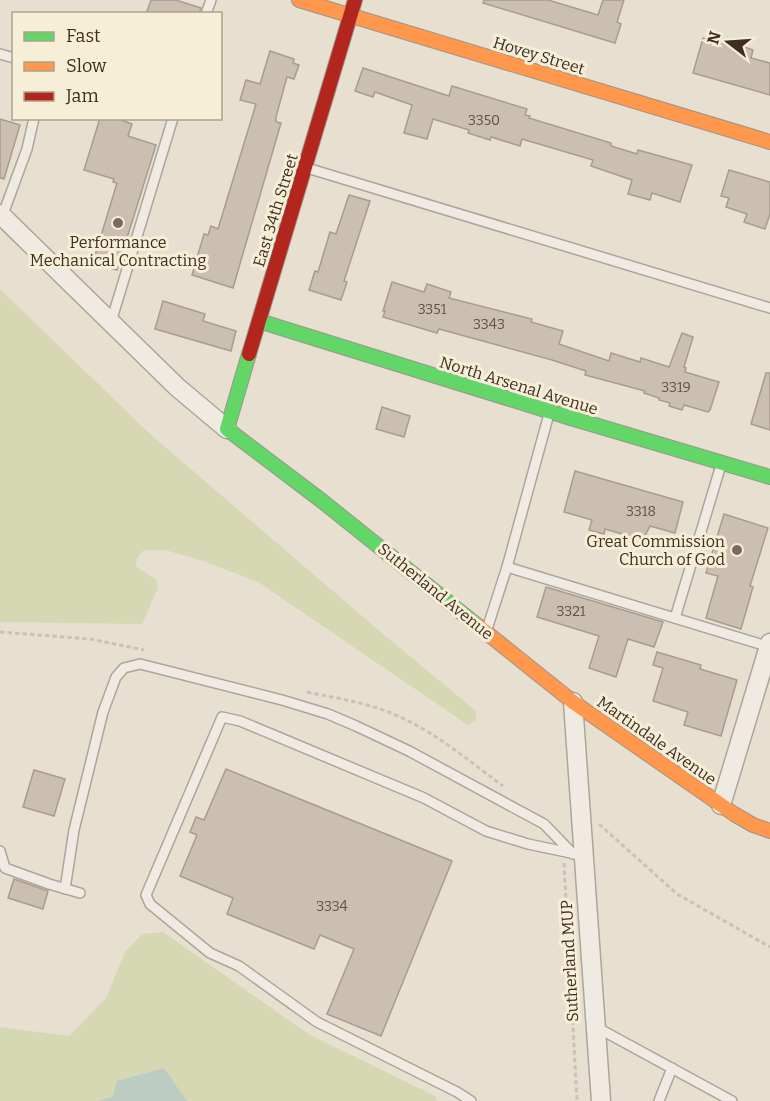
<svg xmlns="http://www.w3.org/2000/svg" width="770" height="1101" font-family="Bitter,serif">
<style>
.green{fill:#d6d7b3}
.water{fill:#bcccc2}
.building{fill:#cbbfb2;stroke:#a89c90;stroke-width:1.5}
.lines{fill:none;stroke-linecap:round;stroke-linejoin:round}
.lane-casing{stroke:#ada599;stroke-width:12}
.street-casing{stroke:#ada599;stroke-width:21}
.fast-casing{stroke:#9c958a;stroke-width:16}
.slow-casing{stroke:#9c958a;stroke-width:16}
.jam-casing{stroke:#9c958a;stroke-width:16}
.path{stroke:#c8c2b9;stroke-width:3;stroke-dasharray:4.5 3;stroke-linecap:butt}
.lane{stroke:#efebe3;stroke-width:9}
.street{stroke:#efebe3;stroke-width:18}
.fast{stroke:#63d668;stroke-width:14}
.slow{stroke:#ff974d;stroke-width:14}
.jam{stroke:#b3261e;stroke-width:14}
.poi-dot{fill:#786c5e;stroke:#f7eed8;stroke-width:2}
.labels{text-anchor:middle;stroke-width:6;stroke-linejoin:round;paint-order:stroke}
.number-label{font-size:14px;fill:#605244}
.street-label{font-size:16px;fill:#3d2e20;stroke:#f7eed8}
.poi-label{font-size:16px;fill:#3d2e20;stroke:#f7eed8}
</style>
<rect width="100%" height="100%" fill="#e7e0d1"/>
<g class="green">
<path d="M0,289L149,433L376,628L476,711V720L468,725L258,582L203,561L165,550H144L137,558L136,566L156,580L158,588L142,624L0,622Z"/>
<path d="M163,932L310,1035L435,1096L438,1101H187L164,1068L113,1096L98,1101H0V1027L69,1036L106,998L125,952L142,934Z"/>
</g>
<path class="water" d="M164,1068L187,1101H98L113,1096L117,1081Z"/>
<g class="building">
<path d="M151,0H176L201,8L199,14H146Z"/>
<path d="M484,0H548L598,15L603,0H624L617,22L621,24L615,43L483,3Z"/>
<path d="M712,36L753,50L751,58L770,63V95L693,73L703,38L711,41Z"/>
<path d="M270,51L294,59L293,63L299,65L294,79L287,77L276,117V122L281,123L233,288L192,275L204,234L208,235L211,226L218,229L256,104L240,100L246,80L260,84Z"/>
<path d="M363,68L449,96L452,86L527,109L525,115L530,116L529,118L611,143V146L637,154L638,150L692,165L680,202L652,193L650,200L628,194L632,180L591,166L593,160L522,139L520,146L491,137L490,140L468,133L469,130L433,119L427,139L404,133L412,105L375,92L373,97L355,91Z"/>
<path d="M100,118H116L132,124L128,136L156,145L117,270L93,262L117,183L113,182L114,179L84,170Z"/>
<path d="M0,119L20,125L4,179L0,178Z"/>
<path d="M729,170L770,182V214L765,229L744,222L747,214L726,207L729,198L721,196Z"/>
<path d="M349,195L370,201L344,281L347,282L341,300L309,290L315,271L318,272L330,232L336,234Z"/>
<path d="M392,282L424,292L427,284L451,292L449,298L532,319L531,322L563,331L559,344L609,361L611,353L640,362L641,358L669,367L682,333L693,337L684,367L686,368L685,372L719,382L710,410L708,412L684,405L682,410L669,406L670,403L659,400V398L644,393L645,391L585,375L586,371L552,360L439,329L437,333L383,317L385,311H383Z"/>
<path d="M163,301L205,314L203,321L236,331L231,351L155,329Z"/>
<path d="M766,373H770V430L751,424Z"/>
<path d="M382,407L410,416L404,437L376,429Z"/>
<path d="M575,471L683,502L675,533L650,526L643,540L605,529L604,534L589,530L592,520L564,512Z"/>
<path d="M724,514L768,528L750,586L753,587L741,629L706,618L718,576L706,573Z"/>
<path d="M546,587L663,622L654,647L628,639L616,677L589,668L599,636L537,617Z"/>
<path d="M657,652L701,665L700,669L737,680L721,736L684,725L688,712L653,701L663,668L653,665Z"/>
<path d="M226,769L452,861L381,1036L327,1014L354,949L320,935L314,949L227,914L233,898L180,876L197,835L190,832L196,817L204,820Z"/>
<path d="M34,770L65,779L54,816L23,807Z"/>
<path d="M14,879L48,891L43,909L8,898Z"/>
</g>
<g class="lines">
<defs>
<g id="lane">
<path d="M206,14L211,0"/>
<path d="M0,54L14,58"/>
<path d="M307,168L770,308"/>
<path d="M2,217L27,149L34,118"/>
<path d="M111,322L173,118"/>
<path d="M507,567L770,647"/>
<path d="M675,618L721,465"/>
<path d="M487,629L507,567L549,414"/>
<path d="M0,851L5,868L49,884L80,893"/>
<path d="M65,889L74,830L103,712L116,677L124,668L140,664L282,700L328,714L356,726L409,751L544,824L573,854"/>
<path d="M596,1027L732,1101"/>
<path d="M471,1101L457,1092L317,1022L239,966L210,953L150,904L146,895L222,717L240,721L424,798L486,831L528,844L585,856"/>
<path d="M659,1101L672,1068"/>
</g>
<g id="street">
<path d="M0,214L177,387L227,429"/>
<path d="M573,702L601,1101"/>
<path d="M721,805L770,643"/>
</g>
<g id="fast">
<path d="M259,321L571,418L770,477"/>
<path d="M249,354L227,429L322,501L478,626"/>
</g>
<g id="slow">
<path d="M299,0L770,142"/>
<path d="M478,626L573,702L734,814L753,825L770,831"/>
</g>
<path id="jam" d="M249,354L355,0"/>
</defs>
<use href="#lane" class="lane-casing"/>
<use href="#street" class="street-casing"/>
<use href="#fast" class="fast-casing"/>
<use href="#slow" class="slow-casing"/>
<use href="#jam" class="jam-casing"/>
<g class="path">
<path d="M0,632L90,639L144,650"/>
<path d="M307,692C335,698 364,702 391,713C433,730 468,760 503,786"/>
<path d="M599,824L677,894L770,947"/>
<path d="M564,863L577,1101"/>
</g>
<use href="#lane" class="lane"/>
<use href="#street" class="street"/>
<use href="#fast" class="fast"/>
<use href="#slow" class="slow"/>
<use href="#jam" class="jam"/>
</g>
<g class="poi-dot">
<circle cx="118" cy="223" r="6"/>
<circle cx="737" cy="550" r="6"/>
</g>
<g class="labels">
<g class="number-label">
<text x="484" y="125">3350</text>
<text x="432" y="314">3351</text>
<text x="489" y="329">3343</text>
<text x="676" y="392">3319</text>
<text x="641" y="516">3318</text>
<text x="571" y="616">3321</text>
<text x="332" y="911">3334</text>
</g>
<g class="street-label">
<text transform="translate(539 55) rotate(17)" y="6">Hovey Street</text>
<text transform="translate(275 210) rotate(-73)" y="6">East 34th Street</text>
<text transform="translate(519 385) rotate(17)" y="6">North Arsenal Avenue</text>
<text transform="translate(436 591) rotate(39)" y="6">Sutherland Avenue</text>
<text transform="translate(657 740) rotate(35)" y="6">Martindale Avenue</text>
<text transform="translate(569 961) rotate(-93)" y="6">Sutherland MUP</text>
</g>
<g class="poi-label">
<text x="118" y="248">Performance<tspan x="118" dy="18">Mechanical Contracting</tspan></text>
<text x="725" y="547" text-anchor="end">Great Commission<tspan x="725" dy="18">Church of God</tspan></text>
</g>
</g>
<rect x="12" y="12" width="210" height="108" fill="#f7eed8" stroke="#ada18e" stroke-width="1.5"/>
<rect x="24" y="32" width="30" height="9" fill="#63d668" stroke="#ada18e" stroke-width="1.5"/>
<text x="66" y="42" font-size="18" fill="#3d2e20">Fast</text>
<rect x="24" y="62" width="30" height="9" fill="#ff974d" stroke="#ada18e" stroke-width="1.5"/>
<text x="66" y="72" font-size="18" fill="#3d2e20">Slow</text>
<rect x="24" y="92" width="30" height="9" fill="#b3261e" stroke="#ada18e" stroke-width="1.5"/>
<text x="66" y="102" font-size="18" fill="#3d2e20">Jam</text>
<g transform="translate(728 42) rotate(287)" stroke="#f7eed8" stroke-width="4.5" paint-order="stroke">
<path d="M0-4.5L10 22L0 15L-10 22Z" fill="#3d2e20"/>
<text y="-9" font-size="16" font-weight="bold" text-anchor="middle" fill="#3d2e20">N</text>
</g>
</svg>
